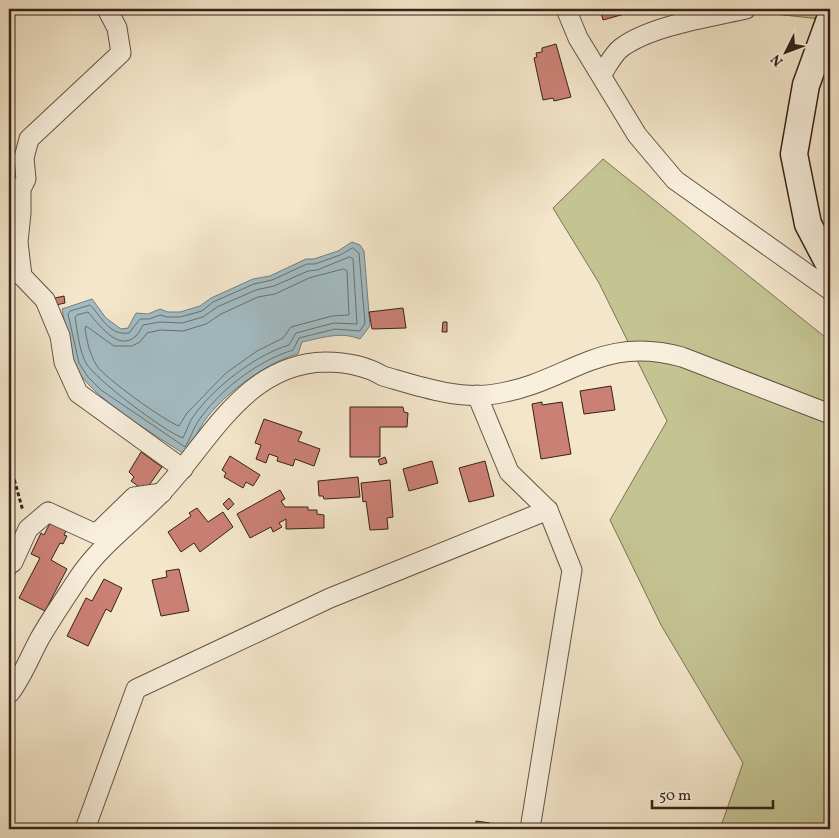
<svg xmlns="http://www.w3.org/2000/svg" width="839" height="838" font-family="Vollkorn,serif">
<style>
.green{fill:#c4c392;stroke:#7c7354}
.water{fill:#a2bcc3;stroke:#767f7e}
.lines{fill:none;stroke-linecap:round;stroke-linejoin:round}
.shore{stroke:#6b706d;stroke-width:1}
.building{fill:#cb8075;stroke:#342317}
.street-casing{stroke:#645444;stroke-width:21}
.secondary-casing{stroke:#342317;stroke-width:29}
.path{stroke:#342317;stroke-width:3;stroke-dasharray:4 2.5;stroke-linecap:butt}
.street{stroke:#f8efdd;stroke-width:19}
.secondary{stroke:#f8efdd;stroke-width:26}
</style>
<rect width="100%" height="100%" fill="#f4e6cb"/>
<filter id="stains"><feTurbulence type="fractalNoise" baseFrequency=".004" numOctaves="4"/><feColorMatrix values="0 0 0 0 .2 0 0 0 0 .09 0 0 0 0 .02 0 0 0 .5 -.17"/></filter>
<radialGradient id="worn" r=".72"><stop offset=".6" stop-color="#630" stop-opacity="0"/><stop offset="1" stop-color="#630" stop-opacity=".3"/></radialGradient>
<g class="green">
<path d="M757,9H830V20L765,13Z"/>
<path d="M603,159L830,341V829H720L743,763L661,625L610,520L667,421L599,283L553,208Z"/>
</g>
<path class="water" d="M352,242L360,245L364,251L370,326L360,339C340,331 322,338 302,342L298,354C266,362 217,398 200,428C195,437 192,447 187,456C158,436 88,397 75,365C67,348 66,327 62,309L92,299L106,318L121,329L128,328L136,313L148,314L160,309L168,312H180L200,306L211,298L253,279L270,276L306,259H314L338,251Z"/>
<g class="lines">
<g class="shore">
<path d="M353,248L359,253L365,323L360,331L335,329L299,338L293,350C257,361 218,391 197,423C192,431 190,440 185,447L101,390L88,377L79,363L68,314L70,311L90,305C102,317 109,336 129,333L140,319H149L160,315L167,317H180L202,311L213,302L254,284L272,280L307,264H315L340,255Z"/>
<path d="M350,257L353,259L357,324L334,323L296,333L289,345C255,355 210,390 191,420C188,426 186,432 183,438C165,432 95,379 86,363C79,350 78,333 75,318L77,315L88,312C98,323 118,353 136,336C139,333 141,328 143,325L160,322L182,323L203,317L217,307L256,290L274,286L308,271L317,270Z"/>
<path d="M344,269L347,271L349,315L332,316L291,327L283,338L257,351L226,373L187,413L179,426C166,422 105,378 97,366C90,355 87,342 85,329L86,326L114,346H132L140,342L147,333L160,330L183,331L206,324L221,314L258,297L275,294L309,278Z"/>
</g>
</g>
<g class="building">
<path d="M600,9H626L628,13L603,20Z"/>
<path d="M556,44L571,97L554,101L553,98L543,100L534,58L537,57L536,53L542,52V48Z"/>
<path d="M64,296L65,303L56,305L55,298Z"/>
<path d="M403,308L406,328L372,329L369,312Z"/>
<path d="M443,322H447V332H442Z"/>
<path d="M611,386L615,410L584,414L580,391Z"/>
<path d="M542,402V405L562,402L571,454L541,459L532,404Z"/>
<path d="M350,407H403L404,412L408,413L407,427H380V457H350Z"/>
<path d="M264,419L302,432L298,441L320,449L314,466L295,459L293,466L277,461L278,457L269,454L266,463L256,459L261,445L255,443Z"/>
<path d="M141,452L162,467L147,488L143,485L141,488L131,481L134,477L129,472Z"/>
<path d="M230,456L260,475L253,486L246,482L243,488L224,477L226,473L222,470Z"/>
<path d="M385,457L387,463L380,465L378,460Z"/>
<path d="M432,461L438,483L409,491L403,469Z"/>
<path d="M485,461L494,496L469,502L459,468Z"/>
<path d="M358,477L360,497L324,499L323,496H319L318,481Z"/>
<path d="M390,480L393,517L387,518L388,529L370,530L366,501L363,502L361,483Z"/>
<path d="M280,490L285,499L281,501L285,507H308V510H317V514L324,515V528L286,529V519L279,523L282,527L273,532L271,527L250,538L237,514Z"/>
<path d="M229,498L234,504L228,510L223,504Z"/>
<path d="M197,508L208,522L223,512L233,527L200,552L194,543L181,552L168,532L191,516L189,513Z"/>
<path d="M53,517L69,525L64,535L67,536L63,544L60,543L51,560L67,569L45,611L19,598L40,558L31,554L41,533L44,535Z"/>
<path d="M179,569L189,611L161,616L152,580L167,577L166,571Z"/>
<path d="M104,579L122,588L111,612L106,609L88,646L67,636L86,598L92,601Z"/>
<path d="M476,821L490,823L489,828L494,829H474Z"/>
</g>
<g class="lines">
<defs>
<g id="street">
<path d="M107,9L117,28L121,53L29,139L24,158L26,179L21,189V213L18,242L22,276L45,300L60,336L64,362L78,393L183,469"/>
<path d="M566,9L578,38L637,135L675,180L830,290"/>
<path d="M601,75C607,67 613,54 621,48C650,26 710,17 746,9"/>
<path d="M477,395L509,472L548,510L572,570L530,829"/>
<path d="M9,565L13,562L28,529L48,512L96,534L134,497L162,493"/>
<path d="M9,694C22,678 30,656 40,638C52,617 66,597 79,577C101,544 136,520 163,491C211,440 245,364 325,362C344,362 366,366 383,376C418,386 458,400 495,394C568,383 599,334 682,357L830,414"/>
<path d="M85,829L136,689L330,598L548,510"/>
</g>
<path id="secondary" d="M830,19L806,85L794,154L808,224L830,266"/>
</defs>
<use href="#street" class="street-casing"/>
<use href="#secondary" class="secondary-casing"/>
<path class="path" d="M9,461L23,511"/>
<use href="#street" class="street"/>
<use href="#secondary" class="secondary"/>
</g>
<rect width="839" height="838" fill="none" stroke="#f4e6cb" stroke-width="30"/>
<rect x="10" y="10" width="819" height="818" fill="none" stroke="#342317" stroke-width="2.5"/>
<rect x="15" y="15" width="809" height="808" fill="none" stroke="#342317"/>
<g transform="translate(786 52) rotate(228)" stroke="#f8efdd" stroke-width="4" paint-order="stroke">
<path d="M0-4L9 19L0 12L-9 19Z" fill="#342317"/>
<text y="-8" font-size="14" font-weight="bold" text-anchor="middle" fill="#342317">N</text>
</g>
<path d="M652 800v8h121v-8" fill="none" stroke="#342317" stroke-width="2.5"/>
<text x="659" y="800" font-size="15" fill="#342317" stroke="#f8efdd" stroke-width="4" paint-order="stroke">50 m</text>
<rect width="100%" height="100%" filter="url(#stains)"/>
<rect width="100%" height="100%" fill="url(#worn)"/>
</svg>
